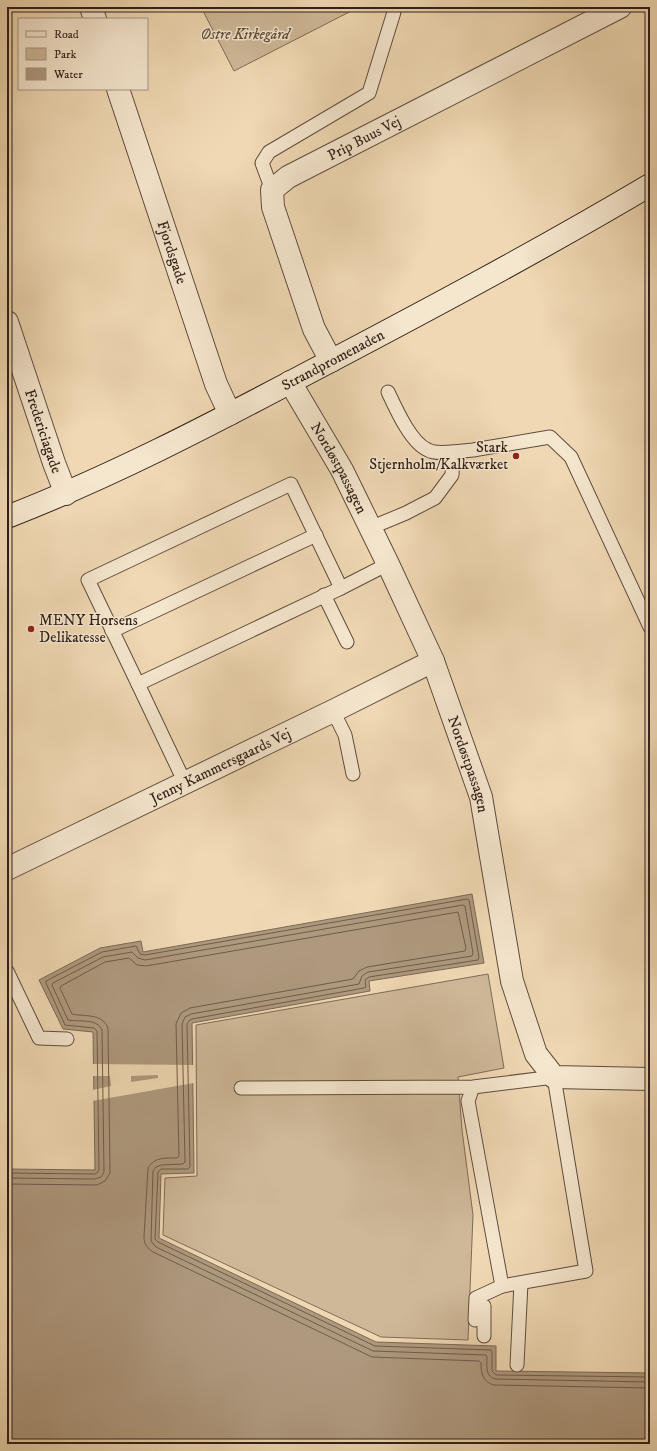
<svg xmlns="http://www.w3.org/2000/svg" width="657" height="1451" font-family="'IM FELL DW Pica',serif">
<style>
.green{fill:#ceb898;stroke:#7e6b58}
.water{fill:#ae997e;stroke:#7b6855}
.pier{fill:#efd8b3;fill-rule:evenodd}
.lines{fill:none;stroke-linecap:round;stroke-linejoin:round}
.shore{stroke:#6e5c4a;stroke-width:1}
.lane-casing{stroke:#5f4c3e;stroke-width:15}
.street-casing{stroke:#5f4c3e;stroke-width:24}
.secondary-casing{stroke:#2f1e17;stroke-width:24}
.lane{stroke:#f5e6ce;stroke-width:13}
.street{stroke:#f5e6ce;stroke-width:22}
.secondary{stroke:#f5e6ce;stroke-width:22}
.poi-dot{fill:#8f2418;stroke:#f5e6ce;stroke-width:1.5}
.labels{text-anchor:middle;stroke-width:3;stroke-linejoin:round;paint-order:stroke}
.park-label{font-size:15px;font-style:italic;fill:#5f4c3e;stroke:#f5e6ce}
.street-label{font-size:15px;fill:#2f1e17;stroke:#f5e6ce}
.poi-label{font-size:15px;fill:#2f1e17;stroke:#f5e6ce;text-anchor:end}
</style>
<rect width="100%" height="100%" fill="#efd8b3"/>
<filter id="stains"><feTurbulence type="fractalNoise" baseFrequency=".005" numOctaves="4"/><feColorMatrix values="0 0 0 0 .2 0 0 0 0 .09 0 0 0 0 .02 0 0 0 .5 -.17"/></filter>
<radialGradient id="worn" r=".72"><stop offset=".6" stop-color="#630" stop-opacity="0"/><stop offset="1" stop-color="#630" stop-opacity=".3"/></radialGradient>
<g class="green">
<path d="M201,7H359L234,71Z"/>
<path d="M488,974L504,1068L458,1077L462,1130L473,1215L468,1340L381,1337L163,1235L165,1178L197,1176L196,1025Z"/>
</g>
<path class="water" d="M472,894L484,963L369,981L370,991L192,1023L194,1173L161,1174L159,1238L376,1342L496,1346V1371L650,1373V1444H7V1169L95,1170L93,1032L63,1029L39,980L100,948L141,941L143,952Z"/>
<path class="pier" d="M92,1064L194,1065V1083L92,1101V1090L111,1086L110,1076H92ZM158,1075V1078L131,1082V1076Z"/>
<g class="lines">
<g class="shore">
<path d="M7,1173L95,1174L97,1173L99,1170L97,1031L94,1028L65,1025L46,983V981L102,952L136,946L140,954L145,955L467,899L469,900L479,957L478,960L369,977L365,980L366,987L364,988L192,1019L189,1021L187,1024L190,1167L188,1169H161L158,1172L155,1239L158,1242L375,1346L491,1350L492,1352V1371L496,1375L650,1377"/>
<path d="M7,1178L95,1179L101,1177L104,1172L102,1030C97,1018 79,1022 68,1020L52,985L53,983L103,957L132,952L138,958L145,960L463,905L465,906L473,953L472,956L368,972L362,976L359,984L191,1014L185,1017L182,1024L185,1162L183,1164L161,1165L156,1167L153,1171L151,1241L156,1247L373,1351L486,1355L487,1357C487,1366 485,1376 495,1379L650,1382"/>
<path d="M7,1184L97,1185L105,1181L110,1173L108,1028C102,1013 86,1017 72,1014L60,988L61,986L105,962L129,958L137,965L146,966L458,912L466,948L465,951L367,967L359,971L353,979L190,1008L181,1013L176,1024L179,1156L177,1158C165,1158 154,1157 148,1168L144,1237C144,1244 147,1248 153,1252L372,1357L479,1361L481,1363C481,1374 483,1382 494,1385L650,1388"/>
</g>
<defs>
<g id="lane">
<path d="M272,190L262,163L269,152L369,93L394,12"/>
<path d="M388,392C396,409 411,443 428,450C435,454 445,452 453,452"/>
<path d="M291,484L341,588L138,684L88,580Z"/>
<path d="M370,528L406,513L435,498L452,475L453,452L473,450L550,437L571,457L650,627"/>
<path d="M341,588L388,564"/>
<path d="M324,595L347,642"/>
<path d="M112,631L316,535"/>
<path d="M138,684L185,783"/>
<path d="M333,711L345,735L353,774"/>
<path d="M7,971L39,1038L67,1039"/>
<path d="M241,1088L473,1087L554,1077L586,1271L502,1286L468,1101L473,1087"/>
<path d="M475,1320L476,1298L502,1286"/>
<path d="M484,1336V1306"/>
<path d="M517,1365L521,1283"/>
</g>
<g id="street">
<path d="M91,7L95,19"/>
<path id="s1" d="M118,89L216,384L230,414"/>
<path id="s2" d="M7,322L54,463L66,494"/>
<path id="s3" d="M331,361L314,329L273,207L272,190L288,177L620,7"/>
<path id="s4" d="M290,382L342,470L388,564L433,661L481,797L512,981L536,1054L554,1077L650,1079"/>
<path id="s5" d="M7,869L333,711L433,661"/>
</g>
<g id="secondary">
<path id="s6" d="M7,517C110,477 208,426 306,374C422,313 537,252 650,185"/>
</g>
</defs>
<use href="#lane" class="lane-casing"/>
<use href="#street" class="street-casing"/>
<use href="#secondary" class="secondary-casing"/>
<use href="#lane" class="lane"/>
<use href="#street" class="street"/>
<use href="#secondary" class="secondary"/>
</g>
<g class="poi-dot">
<circle cx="516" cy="456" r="4"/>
<circle cx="31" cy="629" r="4"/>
</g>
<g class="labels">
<g class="park-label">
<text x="245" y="39">Østre Kirkegård</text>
</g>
<g class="street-label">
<text dy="5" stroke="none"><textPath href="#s3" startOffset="288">Prip Buus Vej</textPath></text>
<text dy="5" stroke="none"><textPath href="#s1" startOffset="172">Fjordsgade</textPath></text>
<text dy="5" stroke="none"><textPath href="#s6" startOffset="362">Strandpromenaden</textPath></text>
<text dy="5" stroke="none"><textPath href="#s2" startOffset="115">Fredericiagade</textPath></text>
<text dy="5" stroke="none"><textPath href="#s4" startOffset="99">Nordøstpassagen</textPath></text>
<text dy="5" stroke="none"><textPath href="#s4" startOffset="423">Nordøstpassagen</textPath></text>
<text dy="5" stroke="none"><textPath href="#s5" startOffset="237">Jenny Kammersgaards Vej</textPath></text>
</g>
<g class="poi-label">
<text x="508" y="452">Stark<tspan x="508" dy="17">Stjernholm/Kalkværket</tspan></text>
<text x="39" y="625" text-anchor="start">MENY Horsens<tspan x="39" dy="17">Delikatesse</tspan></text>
</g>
</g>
<rect width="657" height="1451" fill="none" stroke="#efd8b3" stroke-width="24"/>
<rect x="8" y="8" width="641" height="1435" fill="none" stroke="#2f1e17" stroke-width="2"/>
<rect x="12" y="12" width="633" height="1427" fill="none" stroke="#2f1e17"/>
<rect x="18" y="18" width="130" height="72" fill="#f5e6ce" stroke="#a69685"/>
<rect x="26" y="31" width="20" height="6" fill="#f5e6ce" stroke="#a69685"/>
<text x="54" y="38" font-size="12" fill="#2f1e17">Road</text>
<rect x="26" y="48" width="20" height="12" fill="#ceb898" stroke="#a69685"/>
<text x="54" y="58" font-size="12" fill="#2f1e17">Park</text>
<rect x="26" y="68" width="20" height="12" fill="#ae997e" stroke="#a69685"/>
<text x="54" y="78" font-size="12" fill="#2f1e17">Water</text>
<rect width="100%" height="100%" filter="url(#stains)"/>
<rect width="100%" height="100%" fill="url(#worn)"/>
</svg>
